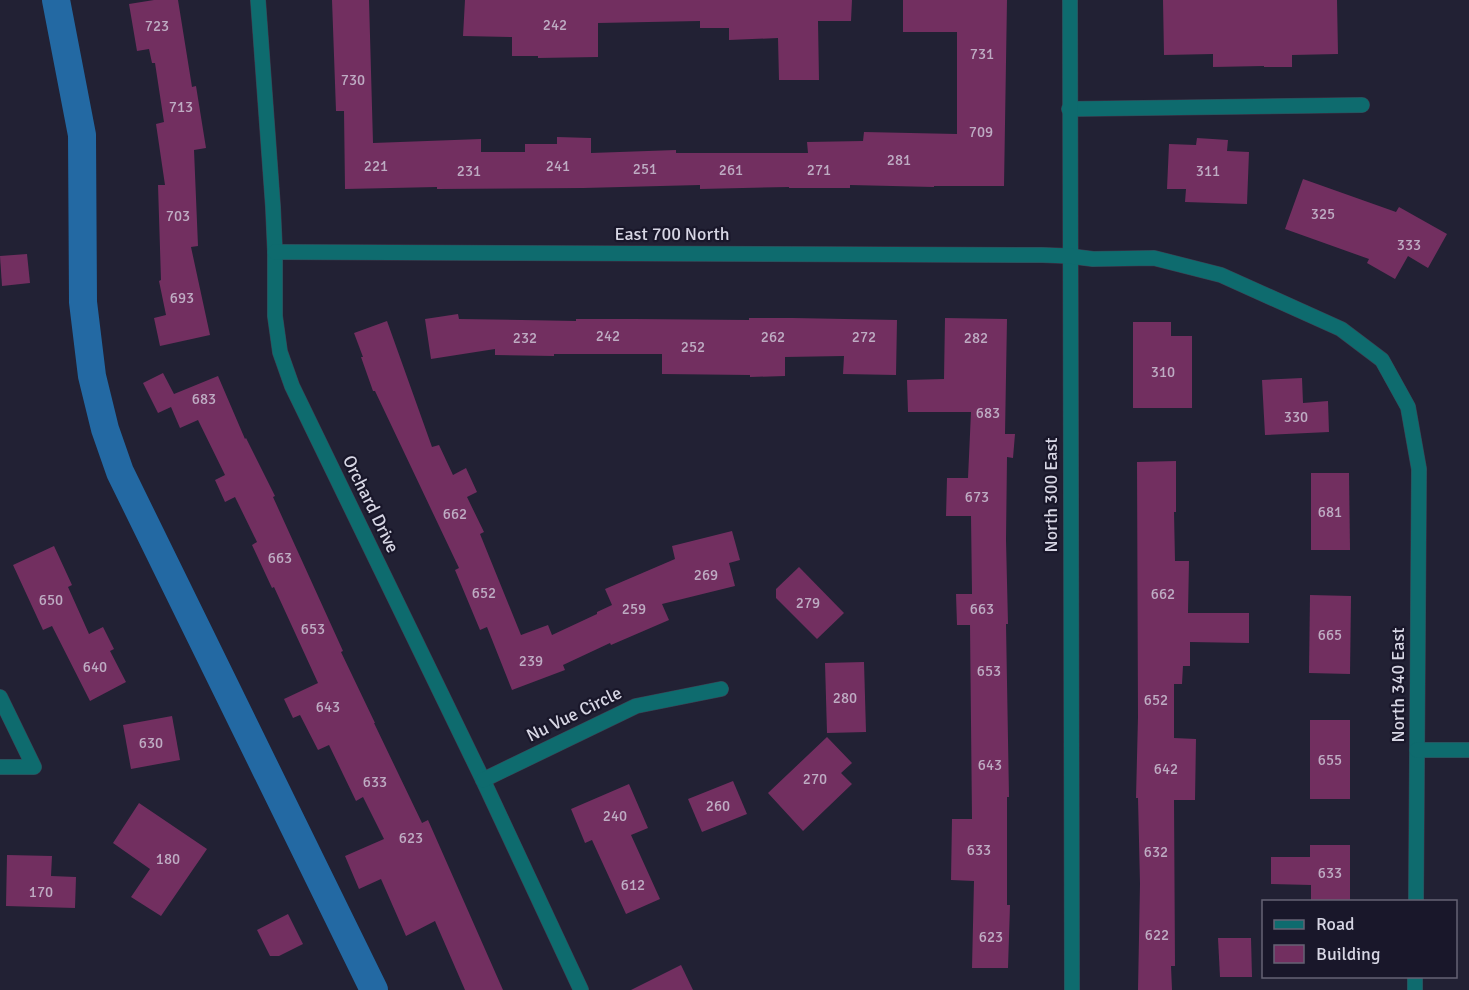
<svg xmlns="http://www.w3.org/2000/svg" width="1469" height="990" font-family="Signika,sans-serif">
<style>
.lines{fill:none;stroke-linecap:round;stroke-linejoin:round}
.canal{stroke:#2369a3;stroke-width:28}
.building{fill:#722f60}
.lane-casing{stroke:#3f3e50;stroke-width:16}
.street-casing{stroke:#3f3e50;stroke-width:16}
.lane{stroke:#0e6b6e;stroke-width:15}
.street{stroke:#0e6b6e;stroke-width:15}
.labels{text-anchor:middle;stroke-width:4.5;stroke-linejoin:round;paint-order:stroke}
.number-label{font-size:15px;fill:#beacc3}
.street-label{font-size:18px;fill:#d7d6e4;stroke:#19172a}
</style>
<rect width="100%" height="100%" fill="#222134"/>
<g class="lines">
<path class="canal" d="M56,0L82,135L83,302L92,376L105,429L120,472L374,990"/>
</g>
<g class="building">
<path d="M154,0H178L192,87L196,86L206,148L194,150L198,246L191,247L210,335L160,346L154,318L166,315L159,281L161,280L158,185H165L156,124L164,122L155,63H152L149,49L137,51L129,4Z"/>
<path d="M332,0H369L373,143L481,139V152H525V144H557V137L591,138V153L676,150V153H808L807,142L863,141L864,132L957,134V32H903V0H1007L1004,186H934V187L850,185V188H789V187L700,189V185L583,188L437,189V187L345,189L344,111H336Z"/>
<path d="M465,0H852L851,21H818L819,80H779L778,38L729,40V28H700V21L598,23V57L538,58V56H512V37L463,36Z"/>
<path d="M1163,0H1337L1338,54L1292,55V67H1264V66L1213,67V54L1164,55Z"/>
<path d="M1197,138L1228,140L1227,151L1249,152L1247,204L1185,202L1186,189H1167L1169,144L1196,145Z"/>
<path d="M1303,179L1396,212L1399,207L1447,234L1428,268L1408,256L1395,279L1367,263L1369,259L1285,229Z"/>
<path d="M27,254L30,283L2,286L0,256Z"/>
<path d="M458,314L459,319L576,321V319H634L749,320V318H793L897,320L896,375L843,374L844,356L785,357V376L750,377V375L662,374V354H554V356L495,355V349L431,359L425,319Z"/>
<path d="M945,318L1007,319L1005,434H1015L1013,458L1007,457L1006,540L1008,624H1006L1009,797H1007V905H1010L1008,968H972L974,881L951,880L952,819H972L970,625H957L956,594H972L971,516H946L947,478H968L971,412H908L907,380L944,379Z"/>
<path d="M387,321L432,447L439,445L453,475L466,468L477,492L467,497L484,532L480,534L521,635L548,625L552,635L597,614V612L612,605L605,589L675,559L672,546L732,531L740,560L729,563L735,586L662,604L669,620L611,645L610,643L563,665L565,670L512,690L487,627L480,630L455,570L459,568L375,391H373L361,357H363L354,333Z"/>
<path d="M1133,322H1171V336H1192V408H1133Z"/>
<path d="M163,373L174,394L218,376L245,439L246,438L275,496L273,497L343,651L341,652L375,723H374L422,823L428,820L503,990H465L435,921L406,936L381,879L359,889L345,856L384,839L363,797L356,801L329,745L318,750L300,715L293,718L284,699L318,683L274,587L272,588L252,545L257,542L235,497L225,502L215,480L225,475L198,420L180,428L171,407L158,413L143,383Z"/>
<path d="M1302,378L1303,403L1328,401L1329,432L1265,435L1262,380Z"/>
<path d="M1176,461V512H1174L1175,561H1189L1188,613H1249V643L1190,642V666H1183L1182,684H1174V738L1196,739L1195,800H1174L1175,966H1171L1172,990H1138L1140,884L1138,798H1136L1138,717L1137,462Z"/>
<path d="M1311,473H1349L1350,550H1311Z"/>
<path d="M54,546L72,585L68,587L89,634L103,627L114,649L110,651L126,682L90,701L52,626L43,630L13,565Z"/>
<path d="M799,567L844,613L817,639L776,598V589Z"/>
<path d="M1310,595L1351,596L1350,674L1309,673Z"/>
<path d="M864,662L866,732L827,733L825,663Z"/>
<path d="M172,716L180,760L131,769L123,725Z"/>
<rect x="1310" y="720" width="40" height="79"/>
<path d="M827,737L852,763L841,773L852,784L803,831L768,793Z"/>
<path d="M733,781L747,814L702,832L688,799Z"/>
<path d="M629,784L648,828L631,835L660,899L626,914L592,840L585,843L571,809Z"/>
<path d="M139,803L207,849L161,916L131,897L150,869L113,843Z"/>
<path d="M1310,845H1350V902H1311V885L1271,884V857H1310Z"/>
<path d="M7,855L52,856L51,876L76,877L75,908L6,906Z"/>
<path d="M288,914L303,944L279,956H270L257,930Z"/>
<path d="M1218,938H1251L1252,977H1220Z"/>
<path d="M681,965L693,990H631Z"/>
</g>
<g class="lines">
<defs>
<path id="lane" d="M1069,109L1362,105"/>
<g id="street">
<path d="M258,0L273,207L275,252V316L280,352L292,386L483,780L581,990"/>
<path d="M1070,0L1072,990"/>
<path d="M275,252L1042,255L1069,256L1093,259L1154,258L1221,275L1341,329L1382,360L1408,407L1419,469L1416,902"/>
<path d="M0,697L34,767H0"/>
<path d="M1417,750H1469"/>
<path d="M483,780L636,706L721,689"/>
<path d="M1415,990V976"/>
</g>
</defs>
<use href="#lane" class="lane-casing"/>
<use href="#street" class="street-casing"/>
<use href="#lane" class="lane"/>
<use href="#street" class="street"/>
</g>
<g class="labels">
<g class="number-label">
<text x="555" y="30">242</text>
<text x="157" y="31">723</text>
<text x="982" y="59">731</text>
<text x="353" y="85">730</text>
<text x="181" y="112">713</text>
<text x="981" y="137">709</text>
<text x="899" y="165">281</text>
<text x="376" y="171">221</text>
<text x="558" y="171">241</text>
<text x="645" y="174">251</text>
<text x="731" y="175">261</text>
<text x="819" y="175">271</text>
<text x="469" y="176">231</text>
<text x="1208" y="176">311</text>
<text x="1323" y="219">325</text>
<text x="178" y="221">703</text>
<text x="1409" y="250">333</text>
<text x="182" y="303">693</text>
<text x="608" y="341">242</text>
<text x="773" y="342">262</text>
<text x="864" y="342">272</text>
<text x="525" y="343">232</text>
<text x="976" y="343">282</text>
<text x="693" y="352">252</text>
<text x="1163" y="377">310</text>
<text x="204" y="404">683</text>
<text x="988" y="418">683</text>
<text x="1296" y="422">330</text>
<text x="977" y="502">673</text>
<text x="1330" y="517">681</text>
<text x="455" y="519">662</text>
<text x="280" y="563">663</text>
<text x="706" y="580">269</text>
<text x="484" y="598">652</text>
<text x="1163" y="599">662</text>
<text x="51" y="605">650</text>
<text x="808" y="608">279</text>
<text x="634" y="614">259</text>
<text x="982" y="614">663</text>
<text x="313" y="634">653</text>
<text x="1330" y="640">665</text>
<text x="531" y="666">239</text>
<text x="95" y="672">640</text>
<text x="989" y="676">653</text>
<text x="845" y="703">280</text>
<text x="1156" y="705">652</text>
<text x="328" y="712">643</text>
<text x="151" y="748">630</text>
<text x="1330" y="765">655</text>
<text x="990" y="770">643</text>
<text x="1166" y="774">642</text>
<text x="815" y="784">270</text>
<text x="375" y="787">633</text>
<text x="718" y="811">260</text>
<text x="615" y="821">240</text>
<text x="411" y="843">623</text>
<text x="979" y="855">633</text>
<text x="1156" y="857">632</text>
<text x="168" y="864">180</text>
<text x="1330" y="878">633</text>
<text x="633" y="890">612</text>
<text x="41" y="897">170</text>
<text x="1157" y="940">622</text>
<text x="991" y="942">623</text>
</g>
<g class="street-label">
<text x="672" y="240">East 700 North</text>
<text transform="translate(1051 495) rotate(-90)" y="6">North 300 East</text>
<text transform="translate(371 504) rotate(64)" y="6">Orchard Drive</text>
<text transform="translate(1398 685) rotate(-90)" y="6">North 340 East</text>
<text transform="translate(574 714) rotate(-26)" y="6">Nu Vue Circle</text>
</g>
</g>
<rect x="1262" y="900" width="195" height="78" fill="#19172a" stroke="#656374" stroke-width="1.5"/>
<rect x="1274" y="920" width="30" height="9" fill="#0e6b6e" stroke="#656374" stroke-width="1.5"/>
<text x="1316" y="930" font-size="18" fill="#d7d6e4">Road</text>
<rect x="1274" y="945" width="30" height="18" fill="#722f60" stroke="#656374" stroke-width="1.5"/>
<text x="1316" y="960" font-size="18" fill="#d7d6e4">Building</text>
</svg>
